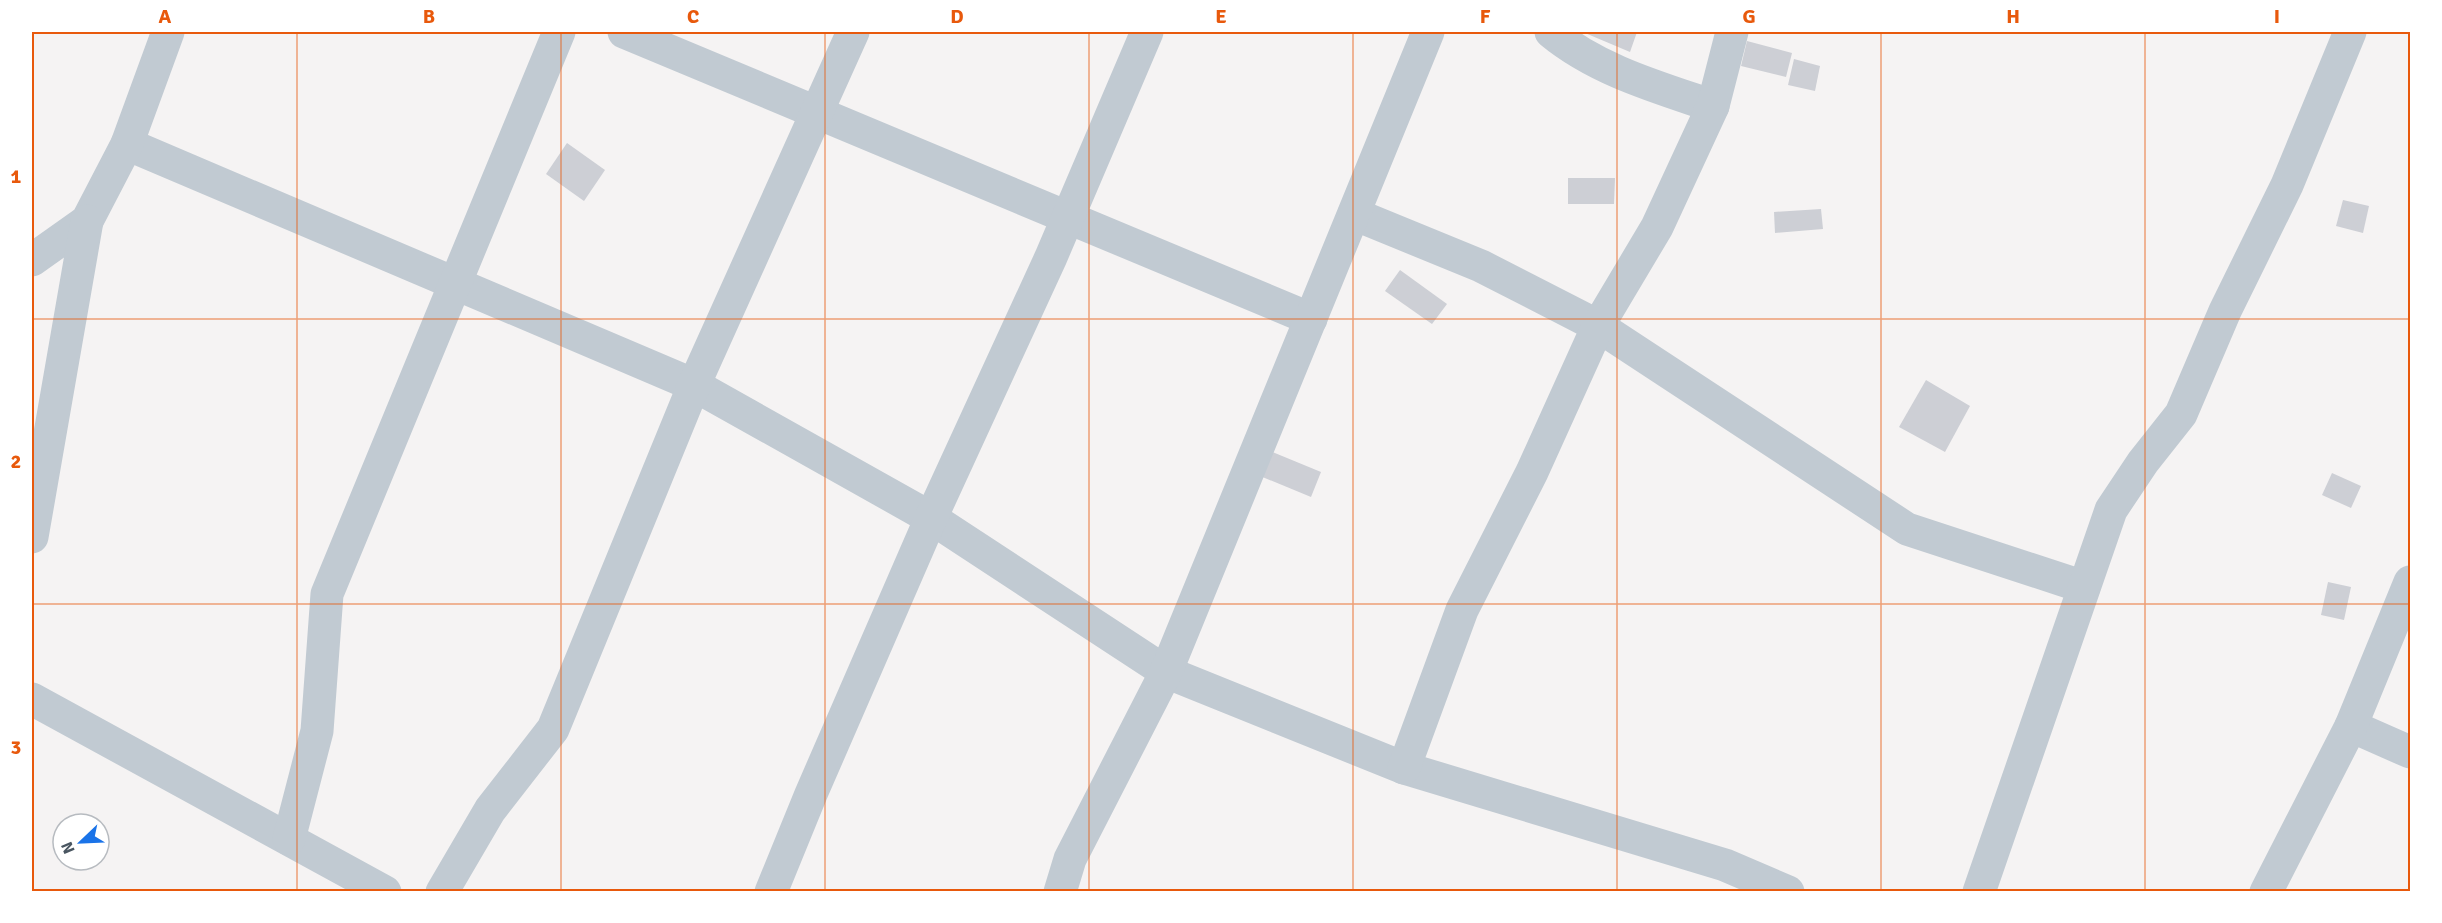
<svg xmlns="http://www.w3.org/2000/svg" width="2442" height="923" font-family="Signika,sans-serif">
<style>
.building{fill:#cdcfd5}
.lines{fill:none;stroke-linecap:round;stroke-linejoin:round}
.minor{stroke:#c1cad2;stroke-width:33}
.grid{fill:none;stroke:#e8590c;stroke-width:1.5;stroke-opacity:0.55}
.neatline{fill:none;stroke:#e8590c;stroke-width:2}
.grid-label{font-size:20px;text-anchor:middle;font-weight:bold;fill:#e8590c}
</style>
<rect width="100%" height="100%" fill="#f5f3f3"/>
<g class="building">
<path d="M1586,32H1637L1630,52L1585,33Z"/>
<path d="M1747,41L1792,53L1786,77L1741,66Z"/>
<path d="M1794,59L1820,66L1815,91L1788,85Z"/>
<path d="M567,143L605,170L584,201L546,174Z"/>
<path d="M1568,178H1615L1614,204H1568Z"/>
<path d="M2343,200L2369,206L2363,233L2336,226Z"/>
<path d="M1821,209L1823,229L1775,233L1774,212Z"/>
<path d="M1400,270L1447,304L1432,324L1385,291Z"/>
<path d="M1926,380L1970,406L1945,452L1899,427Z"/>
<path d="M1270,451L1321,472L1311,497L1260,476Z"/>
<path d="M2332,473L2361,486L2351,508L2322,495Z"/>
<path d="M2328,582L2351,587L2344,620L2321,615Z"/>
</g>
<g class="lines">
<g class="minor">
<path d="M624,32L1311,319"/>
<path d="M1551,32C1597,70 1657,87 1713,106"/>
<path d="M127,144L694,385L931,518L1166,672L1404,768L1725,865L1788,892"/>
<path d="M1354,214L1481,266L1598,326L1907,529L2084,587"/>
<path d="M32,260L87,221L127,144L168,32"/>
<path d="M32,537L87,221"/>
<path d="M32,699L385,892"/>
<path d="M2351,726L2410,752"/>
<path d="M1404,768L1462,610L1532,472L1598,326L1657,227L1713,106L1732,32"/>
<path d="M289,839L317,731L327,594L559,32"/>
<path d="M442,892L490,810L553,729L694,385L853,32"/>
<path d="M771,892L811,794L931,518L1051,257L1147,32"/>
<path d="M1060,892L1070,859L1166,672L1428,32"/>
<path d="M1979,892L2111,510L2143,462L2181,414L2225,311L2287,185L2350,32"/>
<path d="M2266,892L2351,726L2410,582"/>
</g>
</g>
<path class="grid" d="M297,32V892M561,32V892M825,32V892M1089,32V892M1353,32V892M1617,32V892M1881,32V892M2145,32V892M32,319H2410M32,604H2410"/>
<rect width="2442" height="923" fill="none" stroke="#ffffff" stroke-width="66"/>
<g transform="translate(81 842) rotate(247)"><circle r="28" fill="#ffffff" stroke="#b7bbc0" stroke-width="1.5"/>
<path d="M0-4.5L10 22L0 15L-10 22Z" fill="#1a73e8"/>
<text y="-9" font-size="16" font-weight="bold" text-anchor="middle" fill="#4a5661">N</text>
</g>
<rect x="33" y="33" width="2376" height="857" class="neatline"/>
<g class="grid-label">
<text x="165" y="23">A</text>
<text x="429" y="23">B</text>
<text x="693" y="23">C</text>
<text x="957" y="23">D</text>
<text x="1221" y="23">E</text>
<text x="1485" y="23">F</text>
<text x="1749" y="23">G</text>
<text x="2013" y="23">H</text>
<text x="2277" y="23">I</text>
<text x="16" y="183">1</text>
<text x="16" y="468">2</text>
<text x="16" y="754">3</text>
</g>
</svg>
